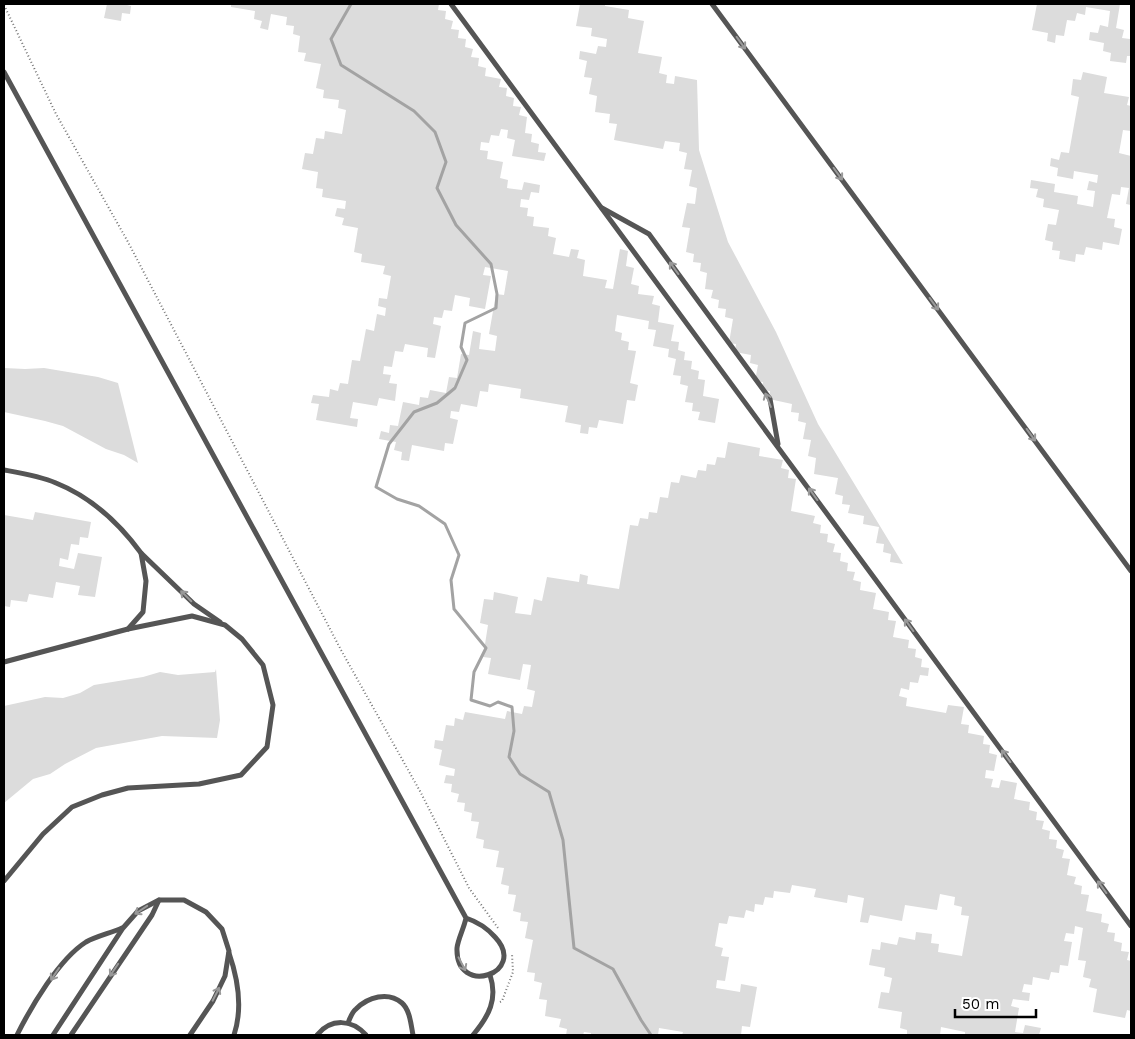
<svg xmlns="http://www.w3.org/2000/svg" width="1135" height="1039" font-family="'Work Sans',sans-serif">
<style>
.green{fill:#dcdcdc}
.lines{fill:none;stroke-linecap:round;stroke-linejoin:round}
.stream{stroke:#a3a3a3;stroke-width:3}
.path{stroke:#777;stroke-width:2;stroke-dasharray:1 2.5;stroke-linecap:butt}
.lane{stroke:#555;stroke-width:5}
.oneway{stroke:#999}
</style>
<rect width="100%" height="100%" fill="#fff"/>
<g class="green">
<path d="M107,4H123L131,6L130,14L122,13L121,21L104,18Z"/>
<path d="M231,4H439L438,10L446,11L445,19L453,21L451,29L459,30L458,38L466,39L465,47L473,49L471,57L479,58L478,66L486,68L485,76L501,79L499,87L507,88L506,96L514,98L513,106L521,107L519,115L527,117L525,133L532,134L531,142L539,144L538,152L546,153L544,161L512,156L515,140L507,138L508,130L501,129L499,136L491,135L489,143L481,142L480,150L488,151L487,159L503,162L500,178L508,180L507,188L522,190L524,182L540,185L539,193L531,192L529,200L521,199L520,207L528,208L527,216L534,217L533,226L549,228L548,236L556,238L553,254L569,257L571,249L579,250L577,258L585,260L583,276L607,280L605,288L613,289L620,249L628,251L626,266L634,268L631,284L639,286L638,294L654,296L652,304L660,306L658,322L674,325L671,341L679,342L678,350L685,352L684,360L692,361L691,369L699,371L698,379L705,380L703,396L719,399L715,423L698,420L700,412L692,411L693,403L685,402L688,386L680,384L681,376L673,375L676,359L668,357L669,349L653,346L656,330L648,329L649,321L617,315L615,331L622,333L621,340L629,342L628,350L636,351L630,383L638,385L635,401L627,400L623,424L599,420L597,428L589,427L588,434L580,433L581,425L565,422L568,406L520,398L521,389L489,384L488,392L480,391L477,407L461,404L459,412L451,411L450,418L458,420L453,444L445,443L444,451L412,445L409,461L401,460L402,452L394,450L396,442L379,439L381,431L389,433L390,425L398,426L403,402L419,405L420,397L428,398L430,390L446,393L449,377L457,378L461,354L469,355L473,331L481,333L479,349L495,351L497,336L489,334L496,294L504,295L508,271L485,267L483,275L491,276L485,309L469,306L470,298L455,295L452,311L444,310L442,318L434,317L433,324L441,326L435,358L427,357L428,348L405,344L403,352L395,351L392,367L384,366L383,374L391,375L389,383L397,384L395,401L379,398L377,406L353,402L350,418L358,419L357,427L316,420L319,404L311,403L313,395L329,397L330,389L338,391L340,383L348,384L352,360L360,361L366,329L374,331L377,314L385,316L386,308L378,306L379,298L387,299L391,276L383,274L385,266L361,262L362,254L354,252L358,228L342,225L344,218L335,216L337,208L345,209L346,201L322,197L323,189L316,188L318,172L302,169L305,153L313,154L316,138L324,139L325,131L342,134L346,110L338,108L339,100L323,98L324,90L316,88L321,64L304,61L306,53L298,52L300,36L293,34L294,26L286,25L287,17L271,14L268,30L260,28L262,21L254,19L255,11L231,7Z"/>
<path d="M580,4H605V6L629,10L628,18L644,21L638,53L662,57L659,73L667,75L666,83L674,84L675,76L697,80L699,150L728,242L776,332L818,424L903,564L890,562L891,554L883,552L884,544L876,543L879,527L863,524L864,516L848,513L850,505L842,504L843,496L835,494L838,478L814,474L816,458L808,456L811,440L803,439L806,423L798,421L799,413L791,412L792,404L769,399L770,391L762,390L763,382L755,381L758,365L750,363L751,355L735,352L736,344L729,343L733,319L725,317L726,309L718,308L719,300L711,298L713,290L705,289L707,273L700,271L701,263L693,262L694,254L686,252L690,228L682,227L687,203L695,204L697,188L689,186L692,170L684,169L687,153L679,151L680,143L665,141L663,149L614,140L617,124L609,123L610,114L595,112L597,96L589,94L592,78L584,77L587,61L579,59L580,51L596,54L598,46L606,47L607,39L591,36L592,28L576,26Z"/>
<path d="M1037,4H1120L1116,28L1124,30L1122,38L1130,39L1131,33V56H1127L1126,63L1110,61L1111,53L1103,51L1104,43L1089,40L1090,32L1098,33L1100,25L1108,27L1110,11L1086,7L1085,15L1077,13L1075,21L1067,20L1064,36L1056,35L1055,43L1047,41L1048,33L1032,30Z"/>
<path d="M1083,72L1107,77L1104,93L1129,97L1127,105L1131,106V131L1123,130L1119,153L1131,156V205L1126,204L1129,188L1121,187L1120,195L1112,194L1107,218L1115,219L1114,227L1122,229L1119,245L1103,242L1102,250L1086,247L1084,255L1076,254L1075,262L1059,259L1060,251L1052,250L1053,242L1045,240L1048,224L1056,225L1059,210L1043,207L1044,199L1036,197L1038,189L1030,188L1031,180L1055,184L1054,192L1078,196L1077,204L1093,207L1095,191L1087,190L1089,181L1097,183L1098,175L1074,171L1073,179L1057,176L1058,168L1050,166L1051,158L1059,160L1061,152L1069,153L1079,97L1071,95L1073,79L1081,80Z"/>
<path d="M4,368L25,369L44,368L98,377L118,383L138,463L124,455L106,449L63,426L45,421L4,412Z"/>
<path d="M728,442L760,448L759,456L783,460L781,468L789,470L788,478L796,479L791,511L815,516L813,523L821,525L820,533L828,534L827,542L835,544L833,552L841,553L840,561L848,563L847,571L855,572L853,580L861,582L860,590L876,593L873,609L889,612L888,620L896,621L893,637L909,640L908,648L916,649L915,657L922,659L921,667L929,668L928,676L920,675L918,683L910,682L909,690L901,688L899,696L907,698L906,706L946,713L948,705L964,707L961,724L969,725L968,733L984,736L983,744L990,745L989,753L997,755L994,771L986,770L985,778L993,779L991,787L999,788L1001,780L1017,783L1014,799L1030,802L1029,810L1037,812L1036,820L1044,821L1042,829L1050,831L1049,839L1057,840L1056,848L1064,850L1062,858L1070,859L1067,875L1076,877L1074,884L1082,886L1081,894L1089,895L1086,911L1102,914L1101,922L1109,924L1107,932L1115,933L1114,941L1122,943L1121,951L1129,952L1127,960L1131,961V1011L1127,1010L1125,1018L1093,1012L1097,989L1089,987L1091,979L1083,977L1086,961L1078,960L1083,928L1075,926L1074,934L1066,933L1064,941L1072,942L1068,966L1060,965L1059,973L1051,972L1049,980L1033,977L1032,985L1024,984L1022,992L1030,993L1029,1001L1013,999L1011,1006L1019,1008L1015,1032L1023,1033L1025,1025L1041,1028L1039,1035H965V1032L941,1027L940,1035H907V1030L900,1028L902,1012L878,1008L881,992L889,993L892,978L884,976L885,968L869,965L872,949L880,950L881,942L897,945L899,937L915,940L916,932L932,934L931,943L939,944L938,952L962,956L969,916L961,915L962,907L954,905L955,897L940,894L937,910L905,905L902,921L870,915L868,923L860,922L864,898L848,895L847,903L814,897L816,889L792,885L790,893L774,891L773,898L765,897L763,905L755,904L754,912L746,910L744,918L729,916L727,924L719,923L715,946L723,948L721,956L729,957L725,981L717,980L716,988L740,992L741,984L757,987L750,1027L742,1026L741,1035H682L683,1032L659,1028L658,1035H591V1033L584,1032L583,1035H566L567,1029L559,1027L561,1019L545,1016L547,1000L539,999L542,983L534,981L535,973L527,972L533,940L525,938L528,922L520,921L521,913L513,911L516,895L508,894L509,886L501,884L504,868L496,867L499,851L483,848L484,840L476,838L479,822L471,821L472,813L464,811L465,803L457,802L459,794L451,792L452,784L444,783L446,775L454,776L455,769L439,765L442,750L434,748L435,740L443,741L446,725L454,726L455,718L463,720L465,712L505,719L507,711L522,714L524,706L532,707L535,691L527,689L531,665L523,664L520,680L488,674L491,658L483,657L488,625L480,623L484,599L493,600L494,592L518,597L515,613L531,615L534,599L542,601L547,577L579,582L580,574L588,576L587,584L619,589L630,525L638,526L640,518L648,519L649,512L657,513L660,497L668,498L671,482L679,483L681,475L696,478L698,470L706,471L707,464L715,465L717,457L725,458Z"/>
<path d="M35,512L91,522L88,538L80,537L79,545L71,544L68,560L60,558L59,566L74,569L78,553L102,557L95,597L78,595L80,586L56,582L53,598L29,594L27,602L11,600L10,607L4,606V515L33,520Z"/>
<path d="M216,669L220,720L217,738L162,736L96,748L65,764L50,774L33,779L4,803V706L45,697L63,698L80,693L94,685L143,677L160,672L178,675L215,672Z"/>
</g>
<g class="lines">
<path class="stream" d="M351,4L331,39L341,65L414,111L435,132L446,162L437,188L456,225L491,264L497,294L496,308L465,323L461,347L467,360L455,388L437,403L414,412L389,444L376,487L397,499L419,506L445,524L459,555L451,580L454,609L486,648L474,672L471,700L490,706L498,702L512,707L514,731L509,757L520,774L549,792L563,840L574,948L613,969L641,1020L651,1035"/>
<g class="path">
<path d="M4,5L56,114L128,242L341,650L421,793L469,888L498,928"/>
<path d="M500,1002L502,1001L513,972L512,954"/>
</g>
<g class="lane">
<path d="M451,4L1131,926"/>
<path d="M712,4L1131,571"/>
<path d="M4,72L466,918C464,928 458,939 457,948C455,998 529,973 495,937C487,928 478,922 466,918"/>
<path d="M602,208L649,234L770,399L778,444"/>
<path d="M4,470C21,473 40,476 56,483C91,497 119,523 141,553"/>
<path d="M128,629L143,612L146,581L141,553L194,604L220,622"/>
<path d="M4,662L128,629L192,616L225,625L242,639L263,665L273,705L267,747L241,775L199,784L128,788L102,795L72,807L43,834L4,881"/>
<path d="M229,953C238,979 243,1008 234,1035"/>
<path d="M348,1023C350,1018 352,1012 356,1009C368,997 388,991 402,1003C410,1010 411,1025 413,1035"/>
<path d="M17,1035C31,1007 59,959 86,942C97,936 111,933 122,928"/>
<path d="M53,1035L123,928L138,911L159,900H184L206,912L222,929L229,951L225,976L213,1001L190,1035"/>
<path d="M71,1035L152,915L159,900"/>
<path d="M317,1035C331,1018 352,1019 366,1035"/>
<path d="M473,1035C489,1016 498,999 490,975"/>
</g>
</g>
<defs><path id="oneway-shaft" d="M-6 0H5M1.5-3L5.5 0L1.5 3" fill="none" stroke-width="1.6" stroke-linecap="round" stroke-linejoin="round" transform="scale(1.25)"/></defs>
<g class="oneway">
<use href="#oneway-shaft" transform="translate(741 43) rotate(54)"/>
<use href="#oneway-shaft" transform="translate(838 174) rotate(54)"/>
<use href="#oneway-shaft" transform="translate(674 268) rotate(-126)"/>
<use href="#oneway-shaft" transform="translate(934 304) rotate(54)"/>
<use href="#oneway-shaft" transform="translate(768 400) rotate(-112)"/>
<use href="#oneway-shaft" transform="translate(1031 435) rotate(54)"/>
<use href="#oneway-shaft" transform="translate(813 494) rotate(-126)"/>
<use href="#oneway-shaft" transform="translate(186 596) rotate(-135)"/>
<use href="#oneway-shaft" transform="translate(909 625) rotate(-126)"/>
<use href="#oneway-shaft" transform="translate(1006 756) rotate(-126)"/>
<use href="#oneway-shaft" transform="translate(1102 887) rotate(-126)"/>
<use href="#oneway-shaft" transform="translate(141 910) rotate(146)"/>
<use href="#oneway-shaft" transform="translate(462 964) rotate(62)"/>
<use href="#oneway-shaft" transform="translate(114 970) rotate(124)"/>
<use href="#oneway-shaft" transform="translate(55 974) rotate(124)"/>
<use href="#oneway-shaft" transform="translate(216 994) rotate(-63)"/>
</g>
<rect width="1135" height="1039" fill="none" stroke="#000000" stroke-width="10"/>
<path d="M955 1009v8h81v-8" fill="none" stroke="#000000" stroke-width="2.5"/>
<text x="962" y="1009" font-size="15" fill="#000000" stroke="#ffffff" stroke-width="4" paint-order="stroke">50 m</text>
</svg>
